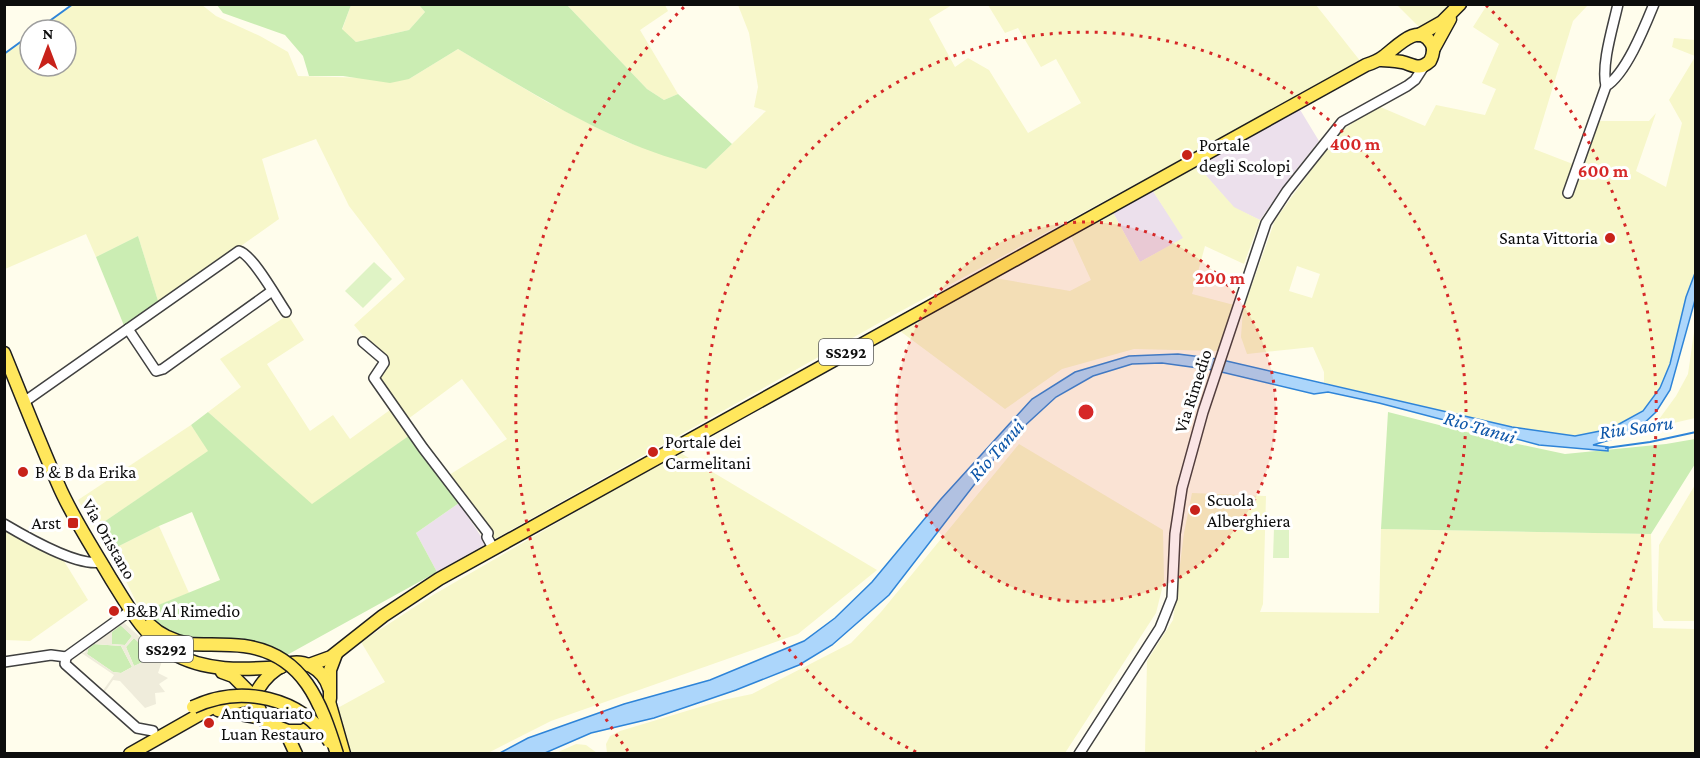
<svg xmlns="http://www.w3.org/2000/svg" width="1700" height="758" font-family="'Crimson Pro',serif">
<style>
.industrial{fill:#ece0ec}
.farmland{fill:#f7f7ca;fill-rule:evenodd}
.green{fill:#cbedb3}
.pitch{fill:#dff3c5}
.plaza{fill:#efecdb;fill-rule:evenodd}
.water{fill:#acd6fb;stroke:#2e84d8;stroke-width:1.5}
.lines{fill:none;stroke-linecap:round;stroke-linejoin:round}
.stream{stroke:#2e84d8;stroke-width:2}
.minor-casing{stroke:#404040;stroke-width:12}
.major-casing{stroke:#1e1e1e;stroke-width:15}
.minor{stroke:#fff;stroke-width:9}
.major{stroke:#ffe75c;stroke-width:12}
.major-bridge-casing{stroke:#1e1e1e;stroke-width:15;stroke-linecap:butt}
.major-bridge{stroke:#ffe75c;stroke-width:12}
.ring{fill:none;stroke:#d62828;stroke-width:3;stroke-dasharray:3 6}
.poi-dot{fill:#c8221a;stroke:#fff;stroke-width:2}
.labels{text-anchor:middle;stroke-width:6;stroke-linejoin:round;paint-order:stroke}
.shield{fill:#fff;stroke:#565656;stroke-width:1.5}
.shield-label{font-size:16px;font-weight:bold;fill:#0d0d0d}
.poi-label{font-size:18px;fill:#0d0d0d;stroke:#fff;text-anchor:start}
.street-label{font-size:18px;fill:#0d0d0d;stroke:#fff}
.water-label{font-size:20px;font-style:italic;fill:#0c55a8;stroke:#fff}
.centre{fill:#d62828;stroke:#fff;stroke-width:3}
.ring-label{font-size:18px;text-anchor:middle;font-weight:bold;fill:#d62828;stroke:#fff;stroke-width:6;stroke-linejoin:round;paint-order:stroke}
</style>
<rect width="100%" height="100%" fill="#fffdec"/>
<g class="industrial">
<path d="M1299,108L1319,141L1291,176L1260,220L1234,208L1194,162Z"/>
<path d="M1151,188L1184,238L1140,262L1111,209Z"/>
<path d="M459,503L486,544L437,572L416,533Z"/>
</g>
<g class="farmland">
<path d="M73,5H202L216,16L260,36L288,52L298,76L409,79L458,49L547,102L624,141L706,169L766,111L754,107L758,87L749,33L738,5H952L929,19L955,67L968,58L989,70L1028,133L1081,103L1056,59L1041,67L1018,28L1005,33L988,5H1316L1361,62L879,323L493,540L449,475L507,439L462,379L408,419L416,431L312,505L208,412L241,387L220,359L288,315L304,340L267,364L310,431L333,415L350,439L394,407L368,376L386,363L354,325L405,279L349,206L316,139L262,159L279,219L159,304L138,236L96,257L86,234L5,269L4,54L30,35V66H66V30H37Z"/>
<path d="M351,5H419L425,12L409,30L356,42L342,30Z"/>
<path d="M567,5H665L668,11L640,30L678,94L664,100L647,89Z"/>
<path d="M1397,5H1454L1420,28Z"/>
<path d="M1487,5H1588L1573,21L1534,149L1578,166L1594,121H1649L1656,113L1636,171L1666,187L1682,123L1669,100L1695,57V273L1686,297L1670,364L1660,388L1643,411L1610,429L1575,436L1512,427L1324,383V372L1313,347L1247,354L1241,337L1243,310L1275,220L1338,133L1378,106L1425,126L1436,105L1485,115L1496,89L1482,83L1499,44L1473,27ZM1297,266L1320,274L1312,298L1289,291Z"/>
<path d="M1674,38L1695,40V56L1672,47Z"/>
<path d="M1194,162L1234,207L1260,220L1244,264L1205,246L1192,294L1234,305L1218,351L1134,349L1062,369L1005,409L900,331L995,278L1070,291L1091,280L1070,234L1111,209L1140,262L1183,238L1151,188Z"/>
<path d="M1695,325V418L1661,426L1657,422L1676,396L1688,374Z"/>
<path d="M191,425L209,451L95,528L78,500Z"/>
<path d="M1019,444L1163,530L1164,581L1156,613L1065,753H607L606,744L610,736L620,731L723,700L752,694L851,643L881,612Z"/>
<path d="M679,452L877,570L798,634L551,721L488,753H351L334,710L385,682L361,642L433,595Z"/>
<path d="M1695,485V621H1664L1657,610L1659,545Z"/>
<path d="M1192,493L1266,496L1263,604L1260,612L1379,613L1381,529L1651,534L1653,628L1695,629V753L1145,754L1147,661L1173,620L1184,533Z"/>
<path d="M4,526L59,553L88,600L30,641L5,640Z"/>
<path d="M159,526L189,593L141,612L111,550Z"/>
<path d="M576,744L586,745L597,753H556Z"/>
</g>
<g class="green">
<path d="M217,5H351L342,29L356,42L409,30L425,12L419,5H567L647,89L664,100L678,94L732,144L706,169C678,160 649,152 623,140C566,115 512,81 458,49L409,79L390,83L343,76H309L303,56L285,35L223,13Z"/>
<path d="M138,236L159,304L125,328L96,257Z"/>
<path d="M208,412L312,504L410,435L459,503L416,533L437,572L287,655L268,645L241,638H200L167,634L151,623L141,612L220,580L192,512L159,526L111,550L95,528L208,451L191,425Z"/>
<path d="M1388,412L1494,439L1565,454L1666,444L1695,439V464L1651,534L1381,529Z"/>
<path d="M121,625L132,636L125,645L111,644L112,632Z"/>
<path d="M134,638L154,657L134,666L126,647Z"/>
<path d="M94,644L121,646L132,667L121,673L113,672L87,654L88,649Z"/>
</g>
<g class="pitch">
<path d="M374,262L392,279L363,308L345,291Z"/>
<path d="M1274,528H1289V558H1273Z"/>
</g>
<path class="plaza" d="M121,620L163,658L158,673L168,678L159,684L165,692L155,693L156,704L145,708L120,681L113,680L104,693L102,692L114,675L80,652L84,653L86,651L84,648ZM120,625L132,636L125,645L112,644V632ZM134,638L153,657L134,666L126,647ZM94,644L121,646L132,667L121,673L113,672L87,654L88,649Z"/>
<path class="water" d="M1695,273V300L1670,390L1656,412L1641,426L1616,438L1593,445L1608,447V451L1539,445L1379,403L1328,392L1314,394L1213,370L1162,363L1132,364L1093,376L1056,397L1008,441L889,595L832,645L799,665L736,690L654,718L591,733L545,753L498,754L528,738L624,704L710,680L804,641L835,618L872,582L941,499L1032,399L1075,372L1129,356L1178,354L1218,359L1512,427L1575,436L1610,429L1643,411L1660,388L1670,364L1686,297Z"/>
<g class="lines">
<g class="stream">
<path d="M37,30L73,4"/>
<path d="M4,54L30,35"/>
<path d="M1606,448L1650,442L1696,432"/>
</g>
<defs>
<g id="minor">
<path d="M1606,86C1601,64 1613,27 1618,4"/>
<path d="M1568,193L1606,86C1626,74 1645,26 1654,4"/>
<path d="M128,329L156,371L163,369L272,291"/>
<path d="M363,342L383,359L384,363L374,378L423,448L488,533L487,537L493,548"/>
<path d="M24,402L239,251C253,255 277,299 286,312"/>
<path d="M4,524C26,537 77,567 101,562"/>
<path d="M66,657L65,664L137,728L153,731"/>
<path d="M66,657L130,611"/>
<path d="M4,662L51,655L66,657"/>
<path d="M1079,754L1160,628L1172,598L1175,534L1182,488L1203,412L1266,223L1287,191L1342,122L1407,86L1415,80L1424,66"/>
</g>
<g id="major">
<path d="M1419,35L1442,22L1460,4"/>
<path d="M1433,50L1450,19"/>
<path d="M4,353C22,397 39,441 58,484C72,517 93,548 111,579C128,606 143,635 171,652C204,672 244,670 281,667"/>
<path d="M150,625C161,636 174,641 189,644"/>
<path d="M309,665L331,657L383,616L439,579L1366,65C1372,63 1378,61 1383,57C1395,49 1418,21 1431,43C1435,49 1433,55 1430,61C1419,71 1414,65 1402,62C1395,61 1388,60 1381,60"/>
<path d="M222,672L233,676L254,697L261,713L270,724L288,731H302L318,724L328,710L330,698V670L336,654"/>
<path d="M254,697C264,676 286,654 311,666C320,671 326,678 329,688"/>
<path d="M330,705L344,754"/>
<path d="M218,710L257,717L266,721"/>
<path d="M281,730L289,739L296,754"/>
<path d="M130,754L211,708L253,698"/>
</g>
</defs>
<use href="#minor" class="minor-casing"/>
<use href="#major" class="major-casing"/>
<use href="#minor" class="minor"/>
<use href="#major" class="major"/>
<defs>
<g id="major-bridge">
<path d="M189,644C207,645 226,644 244,646C304,654 321,703 337,754"/>
<path d="M193,707C241,684 301,697 330,742"/>
</g>
</defs>
<use href="#major-bridge" class="major-bridge-casing"/>
<use href="#major-bridge" class="major-bridge"/>
</g>
<circle cx="1086" cy="412" r="190" fill="#d62828" fill-opacity=".12"/>
<g class="ring">
<circle cx="1086" cy="412" r="190"/>
<path d="M916 752A380 380 0 1 1 1256 752"/>
<path d="M628 751A570 570 0 0 1 686 5M1486 5A570 570 0 0 1 1544 751"/>
</g>
<g class="poi-dot">
<circle cx="1187" cy="155" r="6"/>
<circle cx="1610" cy="238" r="6"/>
<circle cx="653" cy="452" r="6"/>
<circle cx="23" cy="472" r="6"/>
<circle cx="1195" cy="510" r="6"/>
<rect x="67" y="517" width="12" height="12" rx="3"/>
<circle cx="114" cy="611" r="6"/>
<circle cx="209" cy="723" r="6"/>
</g>
<g class="labels">
<g class="shield">
<rect x="819" y="339" width="54" height="26" rx="4.5"/>
<rect x="139" y="636" width="54" height="26" rx="4.5"/>
</g>
<g class="shield-label">
<text x="846" y="358">SS292</text>
<text x="166" y="655">SS292</text>
</g>
<g class="poi-label">
<text x="1199" y="151">Portale<tspan x="1199" dy="21">degli Scolopi</tspan></text>
<text x="1598" y="244" text-anchor="end">Santa Vittoria</text>
<text x="665" y="448">Portale dei<tspan x="665" dy="21">Carmelitani</tspan></text>
<text x="35" y="478">B &amp; B da Erika</text>
<text x="1207" y="506">Scuola<tspan x="1207" dy="21">Alberghiera</tspan></text>
<text x="61" y="529" text-anchor="end">Arst</text>
<text x="126" y="617">B&amp;B Al Rimedio</text>
<text x="221" y="719">Antiquariato<tspan x="221" dy="21">Luan Restauro</tspan></text>
</g>
<g class="street-label">
<text transform="translate(1193 391) rotate(-72)" y="6">Via Rimedio</text>
<text transform="translate(109 539) rotate(60)" y="6">Via Oristano</text>
</g>
<g class="water-label">
<text transform="translate(1480 427) rotate(16)" y="7">Rio Tanui</text>
<text transform="translate(1636 427) rotate(-8)" y="7">Riu Saoru</text>
<text transform="translate(996 450) rotate(-49)" y="7">Rio Tanui</text>
</g>
</g>
<circle cx="1086" cy="412" r="9" class="centre"/>
<g class="ring-label">
<text x="1355" y="150">400 m</text>
<text x="1603" y="177">600 m</text>
<text x="1220" y="284">200 m</text>
</g>
<rect width="1700" height="758" fill="none" stroke="#0d0d0d" stroke-width="12"/>
<g transform="translate(48 48)"><circle r="28" fill="#ffffff" stroke="#9e9e9e" stroke-width="1.5"/>
<path d="M0-4.5L10 22L0 15L-10 22Z" fill="#c8221a"/>
<text y="-9" font-size="16" font-weight="bold" text-anchor="middle" fill="#0d0d0d">N</text>
</g>
</svg>
